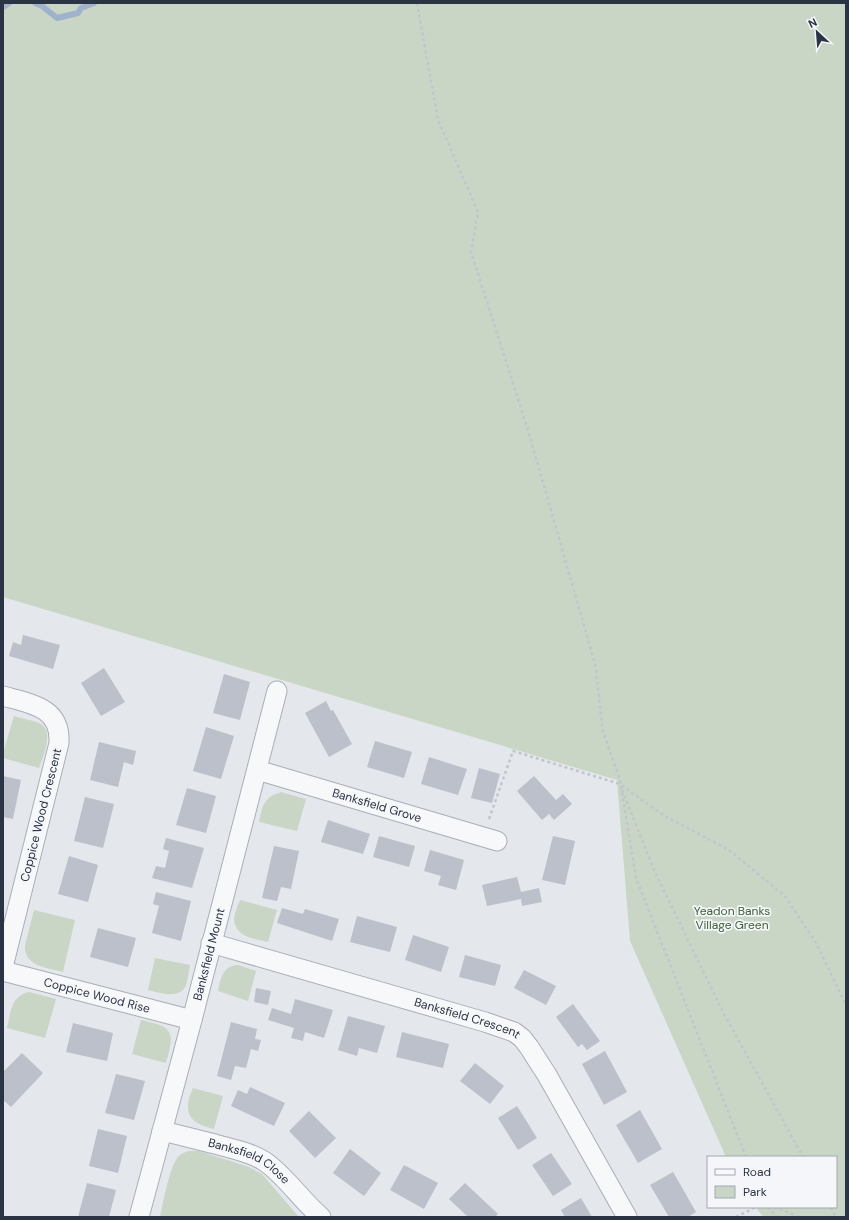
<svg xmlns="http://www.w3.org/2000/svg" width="849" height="1220" font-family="'DM Sans',sans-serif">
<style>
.green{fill:#c9d6c5}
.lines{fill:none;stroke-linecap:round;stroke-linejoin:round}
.stream{stroke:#9fb4cc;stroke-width:6}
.building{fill:#bbc0ca}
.street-casing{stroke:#a9aeb7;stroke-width:21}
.path{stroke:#c2c5cb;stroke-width:2.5;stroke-dasharray:3 3;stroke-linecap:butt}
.street{stroke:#f7f8fa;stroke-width:19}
.labels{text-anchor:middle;stroke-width:3.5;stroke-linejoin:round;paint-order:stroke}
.street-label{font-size:12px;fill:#2b3445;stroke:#f4f6f9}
.park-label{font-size:12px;fill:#3f6138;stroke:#f4f6f9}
</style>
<rect width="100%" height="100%" fill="#e4e7ec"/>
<g class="green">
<path d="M3,3H846V1217H763L756,1207H836V1157H726L630,941L617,780L3,597Z"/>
<path d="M14,716C22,719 34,720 41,724C54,732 43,757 39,768L3,758V753Z"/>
<path d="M281,792L306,799L297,831L259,822C263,805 263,798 281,792Z"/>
<path d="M240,900L277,910L268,942C255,939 234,937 234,918C235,912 238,905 240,900Z"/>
<path d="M34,910L75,920L63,972C48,968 23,966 25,945Z"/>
<path d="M155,958L190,965C189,971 188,979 186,985C180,1000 160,993 148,990Z"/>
<path d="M238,965L256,971L248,1001L218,991C221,979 222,966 238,965Z"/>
<path d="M29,992L56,999L45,1038L7,1028C11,1012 11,996 29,992Z"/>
<path d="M141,1020C148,1022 156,1023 162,1026C177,1033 169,1051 166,1063L132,1054Z"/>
<path d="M193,1088L223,1096L214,1129C203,1126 187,1122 188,1106C188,1100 191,1093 193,1088Z"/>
<path d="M189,1151H199L249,1167L262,1174L299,1217H160C163,1204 170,1162 180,1155C182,1153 186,1152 189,1151Z"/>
</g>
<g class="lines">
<g class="stream">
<path d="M35,3L42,6L57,18L78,13L81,8L94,3"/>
<path d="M3,7L9,3"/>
</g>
</g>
<g class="building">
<path d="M23,635L60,645L53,669L9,656L13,642L21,645Z"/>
<path d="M104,668L125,702L101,716L81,683Z"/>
<path d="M224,674L250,682L240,720L213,713Z"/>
<path d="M326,701L331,711L333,710L352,744L329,757L305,713Z"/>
<path d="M206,727L234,736L221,779L193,771Z"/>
<path d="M375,741L412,752L404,778L367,767Z"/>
<path d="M99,742L136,751L133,765L124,762L118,787L90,780Z"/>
<path d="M429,757L467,769L458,795L421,784Z"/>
<path d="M479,768L500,774L492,803L471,798Z"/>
<path d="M3,776L21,780L13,819L3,817Z"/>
<path d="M534,776L556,800L563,794L572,804L554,820L549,814L542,820L517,791Z"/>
<path d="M187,788L216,796L206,833L176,825Z"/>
<path d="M85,797L114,804L103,848L74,841Z"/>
<path d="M328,820L370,834L363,854L321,842Z"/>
<path d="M379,836L415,846L409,867L373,857Z"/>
<path d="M553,836L575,841L565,885L542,880Z"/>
<path d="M166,838L204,848L192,888L152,878L156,866L165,868L169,851L163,849Z"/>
<path d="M274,846L299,851L291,889L281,887L277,901L262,898Z"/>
<path d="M430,850L464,860L456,890L438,885L441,876L424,871Z"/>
<path d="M69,856L98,865L88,902L58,894Z"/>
<path d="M517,877L521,892L539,888L542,902L522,906L521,899L487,906L482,885Z"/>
<path d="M156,892L191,901L181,941L152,933L159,906L153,904Z"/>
<path d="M282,908L303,914L305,909L339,919L332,941L277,923Z"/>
<path d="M357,916L397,927L390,952L350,942Z"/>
<path d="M98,928L136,938L128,967L90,957Z"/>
<path d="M413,935L449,947L441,972L405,960Z"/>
<path d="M465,955L501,965L495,986L459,977Z"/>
<path d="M524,970L556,986L546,1005L514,988Z"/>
<path d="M256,988L271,991L268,1005L254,1002Z"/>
<path d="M295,999L333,1010L324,1038L305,1032L303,1041L291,1038L294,1028L268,1020L272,1008L291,1014Z"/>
<path d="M573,1004L600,1041L587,1050L582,1044L578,1047L556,1017Z"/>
<path d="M348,1016L385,1026L377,1053L359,1048L357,1056L338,1050Z"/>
<path d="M231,1022L257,1029L255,1039L261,1040L258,1051L251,1049L246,1068L235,1066L231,1080L217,1076Z"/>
<path d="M73,1023L113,1033L107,1061L66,1052Z"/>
<path d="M402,1032L449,1044L443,1068L396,1057Z"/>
<path d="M605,1051L627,1092L604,1105L582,1064Z"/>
<path d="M22,1053L43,1073L11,1107L3,1100V1072Z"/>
<path d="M475,1063L504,1086L490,1104L460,1081Z"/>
<path d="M116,1074L145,1081L134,1120L105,1113Z"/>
<path d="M250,1087L285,1103L274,1126L231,1106L238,1090L247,1094Z"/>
<path d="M517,1106L537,1138L518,1150L498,1118Z"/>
<path d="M640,1110L662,1149L638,1163L616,1125Z"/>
<path d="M309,1111L336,1138L315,1158L289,1131Z"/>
<path d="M98,1129L127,1136L118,1173L89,1166Z"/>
<path d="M350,1149L381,1173L364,1196L333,1173Z"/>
<path d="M551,1153L572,1184L553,1196L532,1165Z"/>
<path d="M404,1165L438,1183L424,1209L390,1190Z"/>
<path d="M673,1172L696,1212L688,1217H669L650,1185Z"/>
<path d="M87,1183L116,1190L109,1217H78Z"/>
<path d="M465,1183L498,1214L495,1217H468L449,1199Z"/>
<path d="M581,1198L592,1217H565L561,1210Z"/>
</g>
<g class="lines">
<defs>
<g id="street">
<path d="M3,696C31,704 61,707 59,743L3,967"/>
<path id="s1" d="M257,770L497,841"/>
<path id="s2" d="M211,943L485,1022L514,1032L522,1038L529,1047L547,1075L627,1217"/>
<path id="s3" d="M3,971L192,1020"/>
<path id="s4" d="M162,1131C180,1135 198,1140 215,1144C232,1149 250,1152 264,1161C284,1174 302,1201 321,1217"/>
<path id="s5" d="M139,1217L192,1020L277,691"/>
</g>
</defs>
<use href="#street" class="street-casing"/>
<g class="path">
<path d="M417,3L438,120L478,212L471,252L528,430L595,664L603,732L620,780L636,878L746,1157"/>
<path d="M622,790L655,872L724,1014L803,1157"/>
<path d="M489,819L513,751L620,784L663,815L729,850L785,896L816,943L846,1005"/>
<path d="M768,1207L777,1217"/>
<path d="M774,1207L799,1217"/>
<path d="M831,1207L836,1217"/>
<path d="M736,1217L756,1207"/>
</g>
<use href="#street" class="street"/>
</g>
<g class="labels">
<g class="street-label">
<text dy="4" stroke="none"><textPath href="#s1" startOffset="125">Banksfield Grove</textPath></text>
<text transform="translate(41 815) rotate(-76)" y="4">Coppice Wood Crescent</text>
<text dy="4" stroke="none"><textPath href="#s5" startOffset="272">Banksfield Mount</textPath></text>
<text dy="4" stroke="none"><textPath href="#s3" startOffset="97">Coppice Wood Rise</textPath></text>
<text dy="4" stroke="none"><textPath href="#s2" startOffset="267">Banksfield Crescent</textPath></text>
<text dy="4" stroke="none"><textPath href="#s4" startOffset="93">Banksfield Close</textPath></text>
</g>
<g class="park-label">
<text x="732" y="915">Yeadon Banks<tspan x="732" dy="14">Village Green</tspan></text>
</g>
</g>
<rect width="849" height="1220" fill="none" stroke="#2b3445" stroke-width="8"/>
<rect x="707" y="1156" width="130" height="52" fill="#f4f6f9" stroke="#a4a8b1"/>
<rect x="715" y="1169" width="20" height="6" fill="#f7f8fa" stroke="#a4a8b1"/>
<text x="743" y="1176" font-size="12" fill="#2b3445">Road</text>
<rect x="715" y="1186" width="20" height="12" fill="#c9d6c5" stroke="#a4a8b1"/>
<text x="743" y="1196" font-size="12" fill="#2b3445">Park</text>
<g transform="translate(817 32) rotate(334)" stroke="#f4f6f9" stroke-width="3" paint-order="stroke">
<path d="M0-3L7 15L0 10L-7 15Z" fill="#2b3445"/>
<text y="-6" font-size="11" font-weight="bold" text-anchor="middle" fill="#2b3445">N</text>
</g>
</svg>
